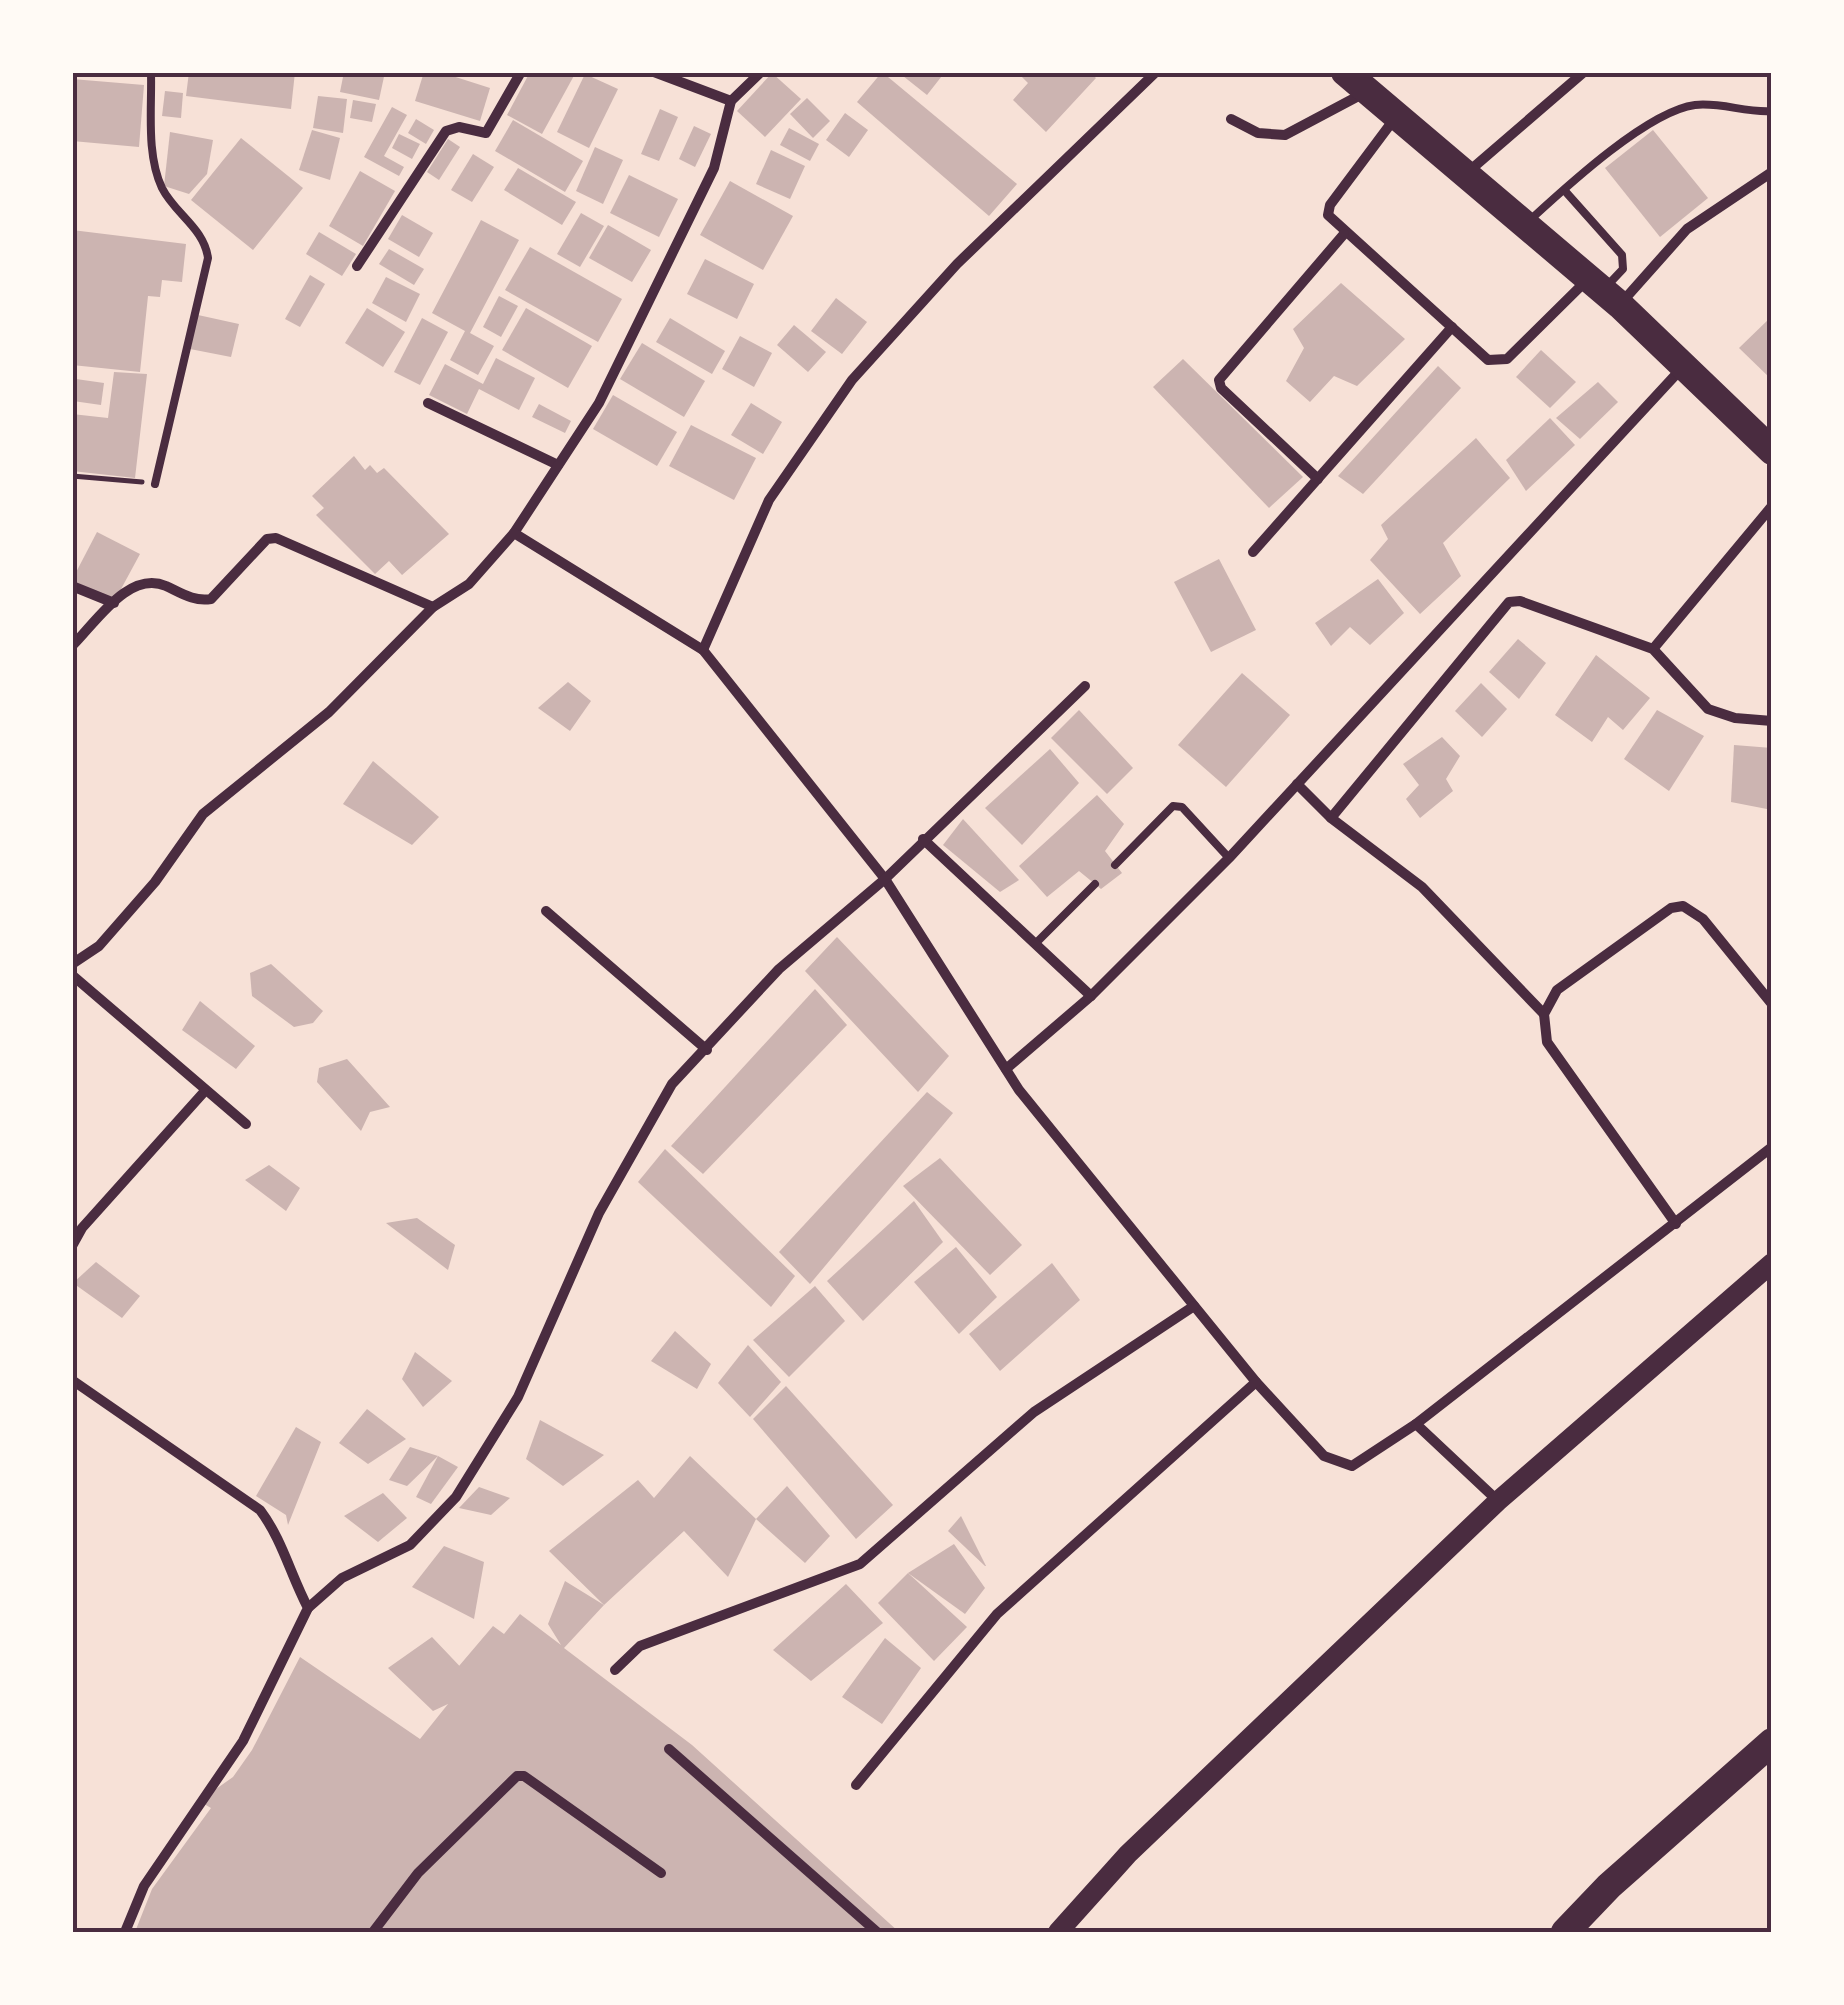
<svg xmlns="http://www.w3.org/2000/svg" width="1844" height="2005" font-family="'Exo 2',sans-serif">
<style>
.building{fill:#ccb4b1}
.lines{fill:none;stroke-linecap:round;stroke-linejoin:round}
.path{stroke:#4a2c40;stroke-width:5}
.service{stroke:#4a2c40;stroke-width:8}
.minor{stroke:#4a2c40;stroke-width:10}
.secondary{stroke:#4a2c40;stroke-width:20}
.trunk{stroke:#4a2c40;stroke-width:28}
.neatline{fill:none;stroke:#4a2c40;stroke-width:4}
</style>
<rect width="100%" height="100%" fill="#f7e1d7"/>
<g class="building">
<path d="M189,72H295L291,109L186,96Z"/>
<path d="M344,72H385L379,100L340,92Z"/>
<path d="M424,72H440L490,88L480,121L415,101Z"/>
<path d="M530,72H576L542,134L507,115Z"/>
<path d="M882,72L1017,184L989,216L857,102Z"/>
<path d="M898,72H945L927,95Z"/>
<path d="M1017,72H1090L1096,78L1046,132L1013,100L1028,83Z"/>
<path d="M772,73L801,99L765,137L737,111Z"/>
<path d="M585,74L618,89L589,148L557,132Z"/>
<path d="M72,79L144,85L139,147L72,141Z"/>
<path d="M165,91L183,93L181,118L162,116Z"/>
<path d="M318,96L347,99L343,133L313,128Z"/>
<path d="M807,98L830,121L813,138L790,114Z"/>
<path d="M353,100L376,104L372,122L350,118Z"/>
<path d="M392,107L407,115L384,156L404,167L399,176L364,157Z"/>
<path d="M660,109L678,117L659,161L641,154Z"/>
<path d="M845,113L868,130L849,157L826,140Z"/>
<path d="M416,119L434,130L426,144L408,133Z"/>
<path d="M513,120L583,161L565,192L495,151Z"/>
<path d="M694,126L711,134L695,167L679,159Z"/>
<path d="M789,128L819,144L810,161L780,145Z"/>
<path d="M312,130L340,138L330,180L299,170Z"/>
<path d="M1653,130L1708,198L1660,237L1605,168Z"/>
<path d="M170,132L213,140L207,174L189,194L164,186Z"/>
<path d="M399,134L420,144L412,159L392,148Z"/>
<path d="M241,138L303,188L253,250L191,200Z"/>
<path d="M448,139L460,147L439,180L427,172Z"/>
<path d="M595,147L623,160L603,204L576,191Z"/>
<path d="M771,150L805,166L790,199L756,184Z"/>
<path d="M473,154L494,167L472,202L451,190Z"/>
<path d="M518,168L576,202L562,225L504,190Z"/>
<path d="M360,171L395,191L363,246L329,226Z"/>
<path d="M629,175L678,199L659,237L610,213Z"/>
<path d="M730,181L793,216L763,270L700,235Z"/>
<path d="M581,213L604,226L580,267L557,254Z"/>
<path d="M402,215L433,233L419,257L388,239Z"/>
<path d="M481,220L519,240L470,333L494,346L478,375L450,360L465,331L432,313Z"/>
<path d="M608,225L651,250L632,282L589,258Z"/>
<path d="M72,230L186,244L182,282L162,280L160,297L148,296L140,372L72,365Z"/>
<path d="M319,232L356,254L342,276L306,254Z"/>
<path d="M530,247L622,299L598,342L505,290Z"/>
<path d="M389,249L424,269L414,285L379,264Z"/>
<path d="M705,259L754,284L737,319L687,294Z"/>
<path d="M310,275L325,284L300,327L285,319Z"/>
<path d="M386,277L420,294L406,322L372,303Z"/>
<path d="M1341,283L1405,339L1357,386L1334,376L1310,402L1286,381L1304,348L1293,329Z"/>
<path d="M499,296L518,306L501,337L483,327Z"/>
<path d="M836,298L867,322L842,354L811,331Z"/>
<path d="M367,308L405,332L383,367L345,343Z"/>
<path d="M526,308L592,346L568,388L502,350Z"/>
<path d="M198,315L239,324L231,357L190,349Z"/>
<path d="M1772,316V380L1739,348Z"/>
<path d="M422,318L448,332L420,385L394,372Z"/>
<path d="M670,318L725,351L712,374L656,342Z"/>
<path d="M794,325L826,352L808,372L777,345Z"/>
<path d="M740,336L772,353L754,387L722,369Z"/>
<path d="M642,343L705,381L684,417L620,379Z"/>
<path d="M1541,350L1576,382L1550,408L1516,377Z"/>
<path d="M496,358L535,378L519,410L479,389L467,414L429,395L445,364L483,384Z"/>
<path d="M1183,359L1303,477L1269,508L1153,387Z"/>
<path d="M1438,366L1461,388L1363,494L1338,476Z"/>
<path d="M114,372L147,374L135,478L72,471V414L108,418Z"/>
<path d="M76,379L104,383L101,405L73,401Z"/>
<path d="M1598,382L1618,402L1580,439L1556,418Z"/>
<path d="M613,395L677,432L657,466L593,429Z"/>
<path d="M751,403L782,422L763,454L731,435Z"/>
<path d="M539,404L571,421L565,433L532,417Z"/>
<path d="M1550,418L1575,445L1526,491L1506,460Z"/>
<path d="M691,425L756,458L734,500L669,466Z"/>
<path d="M1476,438L1510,478L1443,543L1461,576L1420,614L1370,560L1388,539L1381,525Z"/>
<path d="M354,456L365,470L370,465L377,473L384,468L449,534L402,575L389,561L375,574L316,515L324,508L312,496Z"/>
<path d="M97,532L140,554L114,602L72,580Z"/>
<path d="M1219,559L1256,630L1211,652L1174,582Z"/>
<path d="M1378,579L1404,613L1370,645L1350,627L1331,646L1315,623Z"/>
<path d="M1518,639L1546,663L1519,699L1489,672Z"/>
<path d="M1596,655L1650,698L1623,730L1608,717L1592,742L1555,715Z"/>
<path d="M1242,673L1290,715L1226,787L1178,745Z"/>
<path d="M568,682L591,701L570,731L538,708Z"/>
<path d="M1481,683L1507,709L1482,737L1455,711Z"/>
<path d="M1079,710L1133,768L1107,794L1051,738Z"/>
<path d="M1657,710L1704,736L1669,791L1624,759Z"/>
<path d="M1442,737L1460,756L1446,779L1453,791L1420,818L1406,799L1419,785L1403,764Z"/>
<path d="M1734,745L1772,748V810L1731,802Z"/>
<path d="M1050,749L1079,783L1022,845L985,808Z"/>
<path d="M373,761L439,817L412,845L343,804Z"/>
<path d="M1097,795L1124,824L1105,851L1122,873L1101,889L1079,871L1047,897L1019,866Z"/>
<path d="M963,819L1019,880L1000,892L943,845Z"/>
<path d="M837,937L949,1056L918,1092L805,971Z"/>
<path d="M271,964L323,1011L313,1023L294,1027L252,996L250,973Z"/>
<path d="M815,989L847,1025L703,1174L671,1146Z"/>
<path d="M200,1001L255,1046L236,1069L182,1030Z"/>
<path d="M347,1059L390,1107L370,1112L361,1131L317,1082L319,1068Z"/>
<path d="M927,1092L953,1113L810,1284L779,1252Z"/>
<path d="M665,1149L795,1276L771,1307L638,1182Z"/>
<path d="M940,1158L1022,1245L990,1275L903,1186Z"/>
<path d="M269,1165L300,1188L286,1211L245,1180Z"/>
<path d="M914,1201L943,1242L863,1321L827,1281Z"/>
<path d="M417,1218L455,1245L448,1270L386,1223Z"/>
<path d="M956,1247L997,1297L959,1334L914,1282Z"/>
<path d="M96,1262L140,1296L122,1318L73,1283Z"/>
<path d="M1052,1263L1080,1300L1000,1371L969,1334Z"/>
<path d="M815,1286L845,1321L789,1377L753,1340Z"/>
<path d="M675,1331L711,1364L697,1389L651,1361Z"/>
<path d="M748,1345L781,1382L750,1417L718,1383Z"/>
<path d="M415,1352L452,1381L423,1407L402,1379Z"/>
<path d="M786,1386L893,1505L856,1539L753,1419Z"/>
<path d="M367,1409L406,1439L368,1464L339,1443Z"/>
<path d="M540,1420L604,1455L563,1486L526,1459Z"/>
<path d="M296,1427L321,1442L288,1525L286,1515L256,1496Z"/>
<path d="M410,1447L438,1456L407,1486L389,1480Z"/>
<path d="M438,1456L458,1467L431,1504L416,1497Z"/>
<path d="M690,1456L756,1519L728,1577L684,1531L604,1605L549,1551L638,1480L654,1498Z"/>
<path d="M787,1486L830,1536L805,1563L756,1519Z"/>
<path d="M479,1487L510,1498L491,1515L459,1508Z"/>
<path d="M383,1493L407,1518L378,1542L344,1516Z"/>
<path d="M961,1516L986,1566H985L948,1531Z"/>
<path d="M954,1544L985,1588L965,1614L908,1573Z"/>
<path d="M444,1546L484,1562L474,1619L412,1587Z"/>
<path d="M908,1573L967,1627L934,1661L878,1603Z"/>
<path d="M565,1581L604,1605L564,1648L692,1745L899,1932H135L152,1889L211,1808L199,1801L233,1777L252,1750L300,1657L420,1739L448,1704L433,1711L388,1668L432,1637L470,1677L459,1666L493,1626L504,1634L520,1614L561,1645L548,1624Z"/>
<path d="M846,1584L883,1623L811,1681L773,1650Z"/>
<path d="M885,1638L921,1668L882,1724L842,1697Z"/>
</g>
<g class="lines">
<path class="path" d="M72,476L142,482"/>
<g class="service">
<path d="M151,72C152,109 146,154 162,188C175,214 204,228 208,258L155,484"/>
<path d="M1565,191L1622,255L1623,269L1606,287"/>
<path d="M1530,220C1566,187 1648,111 1695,105C1721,102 1746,113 1772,111"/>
<path d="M1115,865L1173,806L1182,807L1229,858"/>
<path d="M1035,944L1095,884"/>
</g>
<g class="minor">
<path d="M654,72L731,101"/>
<path d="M1395,118L1330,205L1328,215L1488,360L1507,359L1587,280"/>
<path d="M1231,119L1258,133L1285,135L1366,92"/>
<path d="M1468,172L1584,72"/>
<path d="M357,266L446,131L459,127L486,133L521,72"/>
<path d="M1623,301L1687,229L1772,172"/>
<path d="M428,403L558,465"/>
<path d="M1318,479L1221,388L1219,380L1344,234"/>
<path d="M514,533L599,403L714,168L731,101L761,72"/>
<path d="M1253,552L1452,327"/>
<path d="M72,586L114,603"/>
<path d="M72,646C97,621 129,570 166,586C181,593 194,602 211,599L267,539L276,538L433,607"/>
<path d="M1653,649L1772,506"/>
<path d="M703,650L769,500L852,380L957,264L1156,72"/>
<path d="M1297,784L1331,818L1509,602L1520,601L1653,649L1708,709L1735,718L1772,721"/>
<path d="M1331,818L1422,887L1544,1014"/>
<path d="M923,839L1091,996"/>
<path d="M546,911L707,1050"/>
<path d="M72,964L99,946L155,882L203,814L329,712L433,607L469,584L514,533L703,650L885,879L1019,1090L1256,1382L1324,1456L1352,1466L1416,1424L1772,1147"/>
<path d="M72,975L246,1124"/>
<path d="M1006,1069L1091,996L1229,858L1681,369"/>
<path d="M1676,1224L1547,1042L1544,1014L1557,990L1671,908L1683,906L1703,919L1772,1004"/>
<path d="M72,1246L82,1228L204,1092"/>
<path d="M72,1380L260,1510C282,1539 291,1576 308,1608L243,1741L144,1886L125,1932"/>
<path d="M1416,1424L1498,1501"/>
<path d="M308,1608L342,1578L410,1545L456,1497L518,1397L599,1213L672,1084L779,969L885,879L1085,686"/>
<path d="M615,1670L640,1646L860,1564L1034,1412L1194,1306"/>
<path d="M669,1749L877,1932"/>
<path d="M856,1785L997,1614L1256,1382"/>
<path d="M373,1932L418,1873L517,1776H524L661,1873"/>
</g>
<path class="secondary" d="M1058,1932L1128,1854L1498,1501L1772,1263"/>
<g class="trunk">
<path d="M1345,72L1620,305L1772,451"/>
<path d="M1565,1932L1609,1886L1772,1742"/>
</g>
</g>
<rect width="1844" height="2005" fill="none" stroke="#fffaf5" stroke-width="150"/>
<rect x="75" y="75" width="1694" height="1855" class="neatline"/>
</svg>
